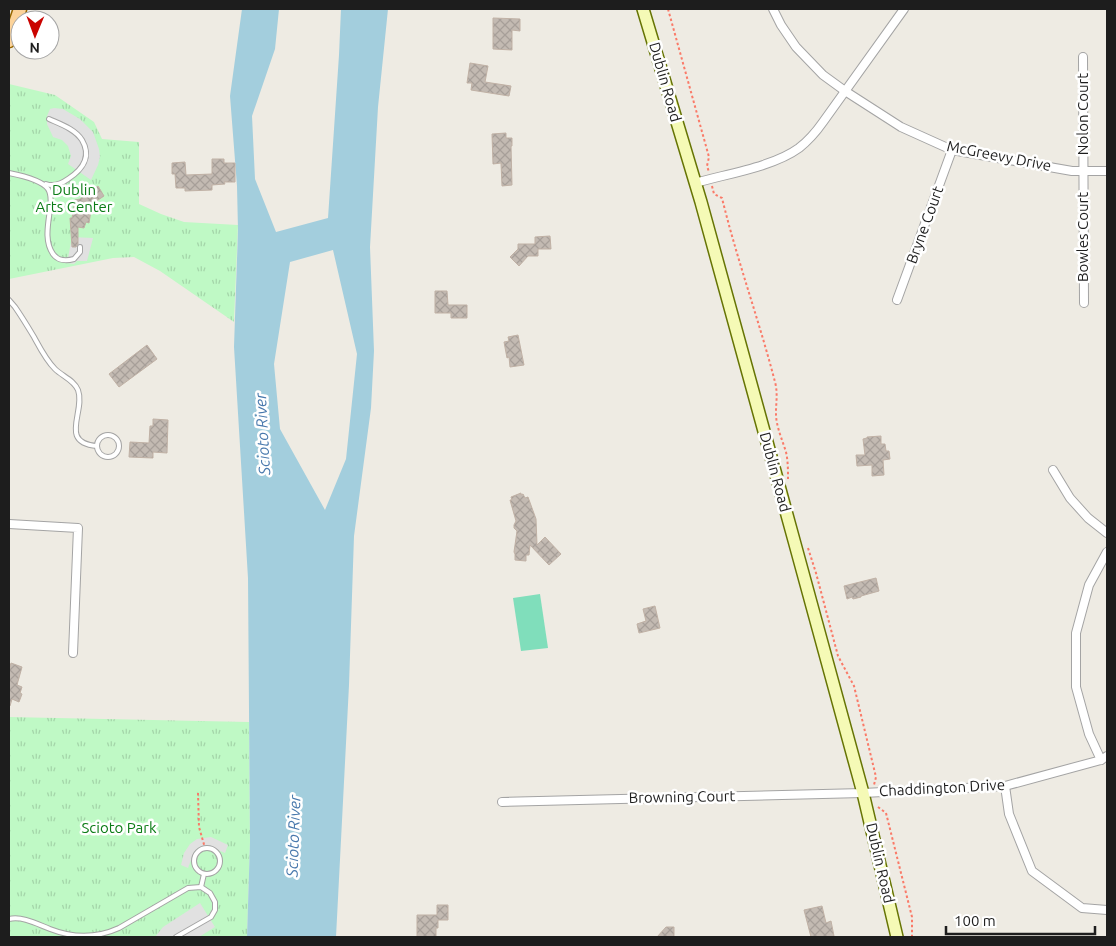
<svg xmlns="http://www.w3.org/2000/svg" width="1116" height="946" font-family="Ubuntu,sans-serif">
<style>
.park{fill:url(#park-tufts)}
.pitch{fill:#80debb}
.parking{fill:#e1e1e1}
.water{fill:#a3cedd;fill-rule:evenodd}
.building{fill:url(#building-cross-hatch);stroke:#c0b1a5}
.lines{fill:none;stroke-linecap:round;stroke-linejoin:round}
.service-casing{stroke:#a4a4a4;stroke-width:6}
.minor-casing{stroke:#a4a4a4;stroke-width:10}
.secondary-casing{stroke:#667404;stroke-width:14}
.primary-casing{stroke:#966700;stroke-width:15}
.path{stroke:#fa7a68;stroke-width:2;stroke-dasharray:2.5 2.5;stroke-linecap:butt}
.service{stroke:#fff;stroke-width:4}
.minor{stroke:#fff;stroke-width:8}
.secondary{stroke:#f5fab6;stroke-width:11}
.primary{stroke:#fcd39a;stroke-width:12}
.labels{text-anchor:middle;stroke-width:5;stroke-linejoin:round;paint-order:stroke}
.street-label{font-size:15px;fill:#1d1d1d;stroke:#fff}
.park-label{font-size:15px;fill:#0b7c16;stroke:#fff}
.water-label{font-size:16px;font-style:italic;fill:#4979ad;stroke:#fff}
</style>
<defs>
<pattern id="park-tufts" width="24" height="20" patternUnits="userSpaceOnUse" patternTransform="scale(1.25)"><rect width="24" height="20" fill="#bff9c5"/><path d="M3 7l-1-3M5 7V3M7 7l1-3M15 17l-1-3M17 17v-4M19 17l1-3" fill="none" stroke="#a4d5a9"/></pattern>
<pattern id="building-cross-hatch" width="8" height="8" patternUnits="userSpaceOnUse" patternTransform="scale(1.25)"><rect width="8" height="8" fill="#c3bab2"/><path d="M0 0l8 8M0 8l8-8" fill="none" stroke="#a79f99"/></pattern>
</defs>
<rect width="100%" height="100%" fill="#eeebe3"/>
<g class="park">
<path d="M9,84L55,95L94,122L102,139L139,142V204L161,214L184,222L238,225L234,322L160,271L134,257L113,258L9,279Z"/>
<path d="M9,717L249,722L250,842L247,937H9Z"/>
</g>
<path class="pitch" d="M540,594L548,648L521,651L513,598Z"/>
<g class="parking">
<path d="M54,108L63,109L80,119L93,132L99,149L100,157L98,165L91,180L68,164L71,156L68,146L62,140L53,137L47,124V116L50,109Z"/>
<path d="M72,237L93,238L87,261H77L74,264L67,263Z"/>
<path d="M211,837L228,845L225,853L211,847L204,846L198,848L194,852L188,868L181,865L184,853L190,844L197,839Z"/>
<path d="M200,903L215,927L199,937H155L163,927Z"/>
</g>
<path class="water" d="M242,9H279L275,49L252,116L255,179L276,232L328,218L339,55L341,9H388L378,107L370,247L374,351L371,408L354,536L349,685L336,937H247L250,842L248,578L234,347L238,230L237,186L230,96ZM333,250L357,354L346,459L325,510L280,429L274,364L290,262Z"/>
<g class="building">
<path d="M493,18L520,19V31L512,30V50L493,49Z"/>
<path d="M470,63L488,66L485,82L511,86L509,96L471,90L472,83H467Z"/>
<path d="M506,133V138H512V146H511L512,185L502,186L501,163L493,164L492,134Z"/>
<path d="M212,159H224V163H235V182H224L225,184L212,185V190L185,191V188H176L175,174H172V163L185,162L186,175L212,174Z"/>
<path d="M98,186L104,196L92,204L89,223L86,222L84,228L78,227V244L76,247H72L70,218H72L75,200L80,199Z"/>
<path d="M550,236L551,249H538V256H528L519,266L510,257L518,249V244H535V237Z"/>
<path d="M435,291H447L448,305H467V318H451V313H435Z"/>
<path d="M518,335L524,365L510,367L509,357L507,358L504,342L509,341L508,337Z"/>
<path d="M147,345L157,359L119,387L109,374Z"/>
<path d="M153,419L168,420L167,453L153,452V458L129,457L130,442L149,443L150,426H153Z"/>
<path d="M881,436V444H885L886,451H889L890,459L883,460L884,475L872,476V465L857,466L856,455H865L863,439L867,438V437Z"/>
<path d="M521,493V495L523,494L525,498L528,497L536,519L537,545L545,537L561,554L549,565L530,545L529,555H526V561L515,560V554L514,552L517,531L514,528V525L516,521L510,500H512L511,497Z"/>
<path d="M876,578L879,591L861,596V597L853,599L852,597L847,599L844,586Z"/>
<path d="M655,606L660,628L639,633L637,624L646,621L643,609Z"/>
<path d="M11,663L22,667L17,685L22,687L20,693L22,694L19,702L12,699L10,706L9,705V670Z"/>
<path d="M437,905H448V920H438V928H436V937H417V915H437Z"/>
<path d="M822,906L826,923L831,921L834,936L829,937H811L804,910Z"/>
<path d="M666,927H674V937H657Z"/>
</g>
<g class="lines">
<defs>
<g id="service">
<path d="M9,173C19,175 42,180 48,189C57,203 39,234 53,254C58,261 67,261 74,259L80,252V247"/>
<path d="M46,184C54,187 61,184 68,179C82,170 92,157 82,140C75,129 60,124 49,119"/>
<path d="M9,300L15,307C22,317 28,327 34,337C40,348 46,360 55,369C62,376 74,380 78,390C86,411 58,443 97,446"/>
<circle cx="108" cy="446" r="11"/>
<circle cx="207" cy="861" r="13"/>
<path d="M201,887L204,874"/>
<path d="M9,919C23,916 37,924 50,929C73,938 97,938 119,928L188,888L201,887L210,893L215,902V910L211,917L176,937"/>
</g>
<g id="minor">
<path d="M773,9L781,25L796,47L823,75L845,91L901,127L952,150L1072,171H1107"/>
<path d="M1083,57L1084,303"/>
<path d="M695,183C726,174 773,167 799,148C808,141 816,132 823,122L904,9"/>
<path d="M897,300L952,150"/>
<path d="M1053,470L1070,498L1088,518L1107,533"/>
<path d="M9,524L78,528L73,653"/>
<path d="M1101,760L1089,734L1076,687V633L1089,585L1107,552"/>
<path d="M1005,786L1009,814L1032,871L1082,908L1107,910"/>
<path d="M502,802L863,793L1005,786L1101,760L1107,756"/>
</g>
<path id="secondary" d="M643,9L701,202L795,544L863,793L897,937"/>
<path id="primary" d="M9,41L20,9"/>
</defs>
<use href="#service" class="service-casing"/>
<use href="#minor" class="minor-casing"/>
<use href="#secondary" class="secondary-casing"/>
<use href="#primary" class="primary-casing"/>
<g class="path">
<path d="M668,9L709,157L707,166L709,172"/>
<path d="M712,186L714,194L722,198C737,260 759,320 775,382C779,397 774,409 777,423C779,433 783,442 786,452C788,461 788,470 788,479"/>
<path d="M808,548L816,573L838,656L854,686L876,777L874,785"/>
<path d="M198,793L199,827L205,848"/>
<path d="M878,807L886,813L912,917V937"/>
</g>
<use href="#service" class="service"/>
<use href="#minor" class="minor"/>
<use href="#secondary" class="secondary"/>
<use href="#primary" class="primary"/>
</g>
<g class="labels">
<g class="street-label">
<text transform="translate(665 82) rotate(74)" y="5">Dublin Road</text>
<text transform="translate(1083 114) rotate(-90)" y="5">Nolon Court</text>
<text transform="translate(999 156) rotate(11)" y="5">McGreevy Drive</text>
<text transform="translate(925 225) rotate(-70)" y="5">Bryne Court</text>
<text transform="translate(1083 237) rotate(-90)" y="5">Bowles Court</text>
<text transform="translate(775 472) rotate(75)" y="5">Dublin Road</text>
<text transform="translate(942 788) rotate(-3)" y="5">Chaddington Drive</text>
<text transform="translate(682 797) rotate(-1)" y="5">Browning Court</text>
<text transform="translate(880 863) rotate(77)" y="5">Dublin Road</text>
</g>
<g class="park-label">
<text x="74" y="195">Dublin<tspan x="74" dy="17">Arts Center</tspan></text>
<text x="119" y="833">Scioto Park</text>
</g>
<g class="water-label">
<text transform="translate(262 434) rotate(-93)" y="6">Scioto River</text>
<text transform="translate(293 836) rotate(-88)" y="6">Scioto River</text>
</g>
</g>
<rect width="1116" height="946" fill="none" stroke="#1d1d1d" stroke-width="20"/>
<g transform="translate(35 35) rotate(181)"><circle r="24" fill="#ffffff" stroke="#a5a5a5"/>
<path d="M0-4L9 19L0 12L-9 19Z" fill="#ca0300"/>
<text y="-8" font-size="14" font-weight="bold" text-anchor="middle" fill="#1d1d1d">N</text>
</g>
<path d="M946 926v8h149v-8" fill="none" stroke="#1d1d1d" stroke-width="2.5"/>
<text x="954" y="926" font-size="15" fill="#1d1d1d" stroke="#ffffff" stroke-width="4" paint-order="stroke">100 m</text>
</svg>
